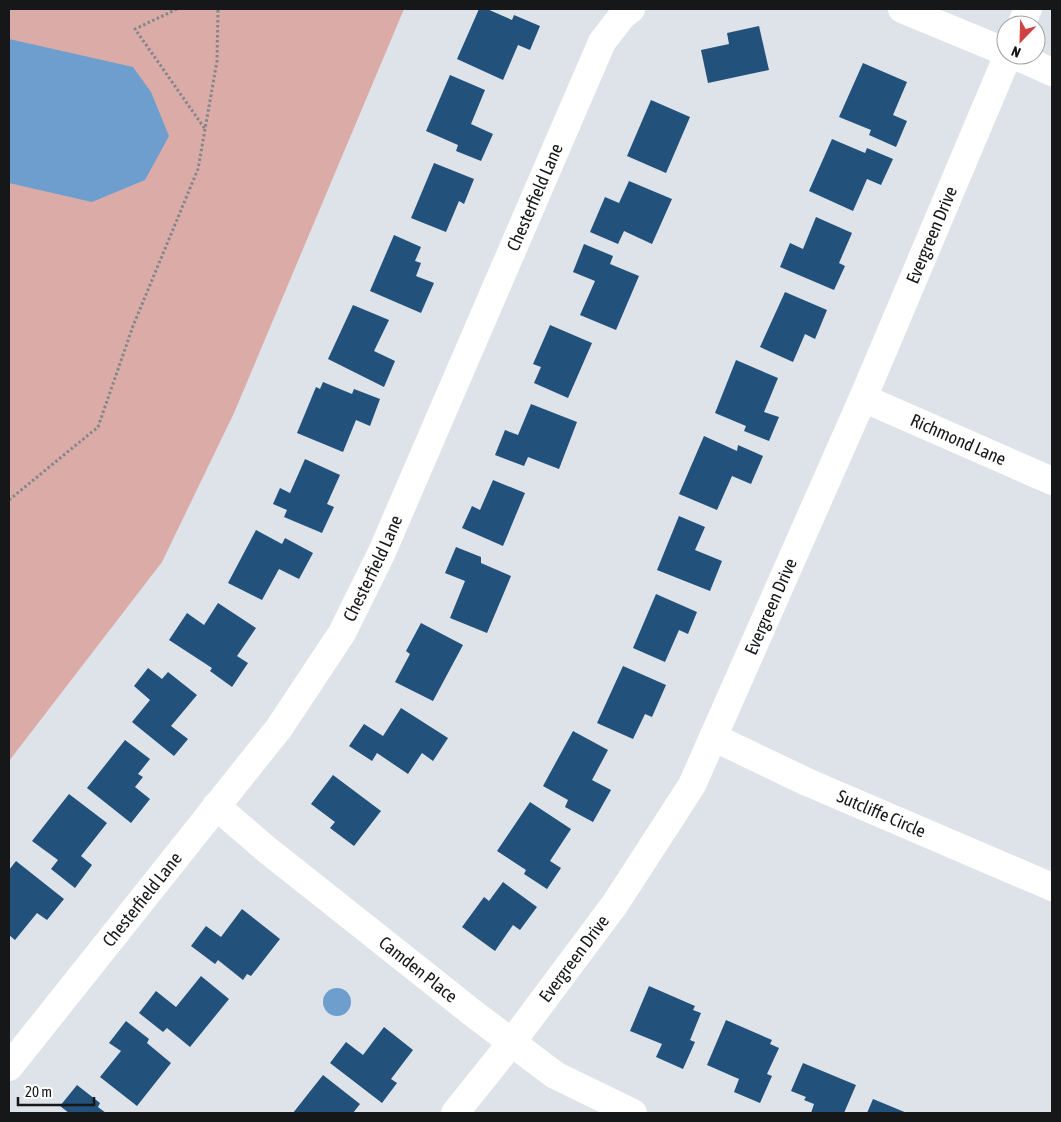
<svg xmlns="http://www.w3.org/2000/svg" width="1061" height="1122" font-family="'Asap Condensed',sans-serif">
<style>
.green{fill:#dbaba7}
.water{fill:#6e9ece}
.building{fill:#22517b}
.lines{fill:none;stroke-linecap:round;stroke-linejoin:round}
.path{stroke:#83878b;stroke-width:3;stroke-dasharray:2.5 2.5;stroke-linecap:butt}
.minor{stroke:#fff;stroke-width:28}
.labels{text-anchor:middle;stroke-width:5;stroke-linejoin:round;paint-order:stroke}
.street-label{font-size:18px;fill:#151719;stroke:#fff}
</style>
<rect width="100%" height="100%" fill="#dde3e9"/>
<path class="green" d="M9,9H404L234,413L162,562L9,761Z"/>
<g class="water">
<path d="M9,39L133,67L151,92L169,136L145,180L92,202L9,183Z"/>
<circle cx="337" cy="1002" r="14"/>
</g>
<g class="building">
<path d="M479,9H487L512,20L514,15L540,26L530,50L518,45L503,80L457,59Z"/>
<path d="M759,26L769,70L708,83L701,50L729,44L727,33Z"/>
<path d="M863,63L907,82L893,115L907,121L896,147L869,135L871,130L839,117Z"/>
<path d="M450,75L485,90L471,124L493,134L481,161L456,151L458,145L426,131Z"/>
<path d="M651,100L690,117L666,173L627,156Z"/>
<path d="M832,139L865,153L867,148L893,159L881,185L867,179L853,211L809,191Z"/>
<path d="M434,163L474,179L464,204L459,201L446,232L411,218Z"/>
<path d="M629,181L672,199L652,244L624,231L618,244L590,232L605,197L619,203Z"/>
<path d="M816,217L852,233L839,263L845,266L834,290L780,267L790,243L803,249Z"/>
<path d="M394,235L421,247L415,261L421,263L416,276L434,283L421,313L370,291Z"/>
<path d="M584,244L613,256L610,264L639,276L616,330L580,315L595,281L573,272Z"/>
<path d="M785,292L827,310L815,339L805,334L793,362L760,347Z"/>
<path d="M353,305L389,320L374,351L395,361L384,387L328,359Z"/>
<path d="M550,325L592,343L568,398L534,383L541,367L533,364Z"/>
<path d="M736,360L778,378L764,412L779,417L769,441L744,431L746,426L715,413Z"/>
<path d="M323,382L352,394L354,389L380,399L370,426L356,420L343,452L297,433L316,387L320,389Z"/>
<path d="M531,404L577,422L559,469L528,457L524,466L495,455L505,430L518,435Z"/>
<path d="M704,436L737,451L738,445L763,456L751,484L732,476L717,510L679,494Z"/>
<path d="M305,459L340,475L327,504L334,507L322,533L284,517L287,510L273,504L280,488L290,493Z"/>
<path d="M493,480L525,493L503,546L462,528L472,506L480,510Z"/>
<path d="M679,516L705,527L695,550L722,561L710,591L657,570Z"/>
<path d="M256,530L282,544L285,538L313,553L299,579L279,569L262,600L228,583Z"/>
<path d="M456,547L481,557V563L511,576L487,633L450,618L465,581L445,573Z"/>
<path d="M656,594L697,612L688,634L679,630L665,662L633,648Z"/>
<path d="M218,603L256,628L237,656L248,663L232,687L210,671L212,668L169,640L187,613L204,625Z"/>
<path d="M421,623L463,645L433,701L395,682L410,654L406,651Z"/>
<path d="M623,666L666,685L652,717L645,714L633,739L597,723Z"/>
<path d="M148,668L162,679L168,672L197,695L171,726L188,739L174,756L132,722L150,700L134,686Z"/>
<path d="M401,708L448,738L433,761L422,753L408,774L377,753L372,761L349,746L364,724L383,736Z"/>
<path d="M573,731L608,750L592,780L611,790L593,822L565,807L568,800L543,786Z"/>
<path d="M125,740L150,759L138,774L143,777L135,787L150,799L131,823L87,788Z"/>
<path d="M333,775L381,811L354,846L330,828L335,822L311,804Z"/>
<path d="M69,794L107,823L81,856L92,865L75,888L51,869L58,860L32,841Z"/>
<path d="M530,802L571,829L550,861L561,868L547,889L524,874L526,870L497,851Z"/>
<path d="M16,861L64,899L47,920L37,913L15,940L9,935V870Z"/>
<path d="M503,882L537,907L520,930L513,925L495,951L462,927L484,897L489,901Z"/>
<path d="M242,909L280,939L251,976L247,974L243,980L218,960L215,964L191,946L206,926L221,937Z"/>
<path d="M201,976L229,999L190,1047L167,1028L163,1032L139,1013L156,991L176,1007Z"/>
<path d="M649,986L695,1006L693,1010L701,1013L690,1040L695,1042L683,1069L656,1057L662,1044L630,1031Z"/>
<path d="M726,1020L772,1040L770,1044L779,1048L767,1074L772,1076L760,1103L734,1092L739,1079L707,1065Z"/>
<path d="M126,1021L149,1039L147,1043L171,1063L137,1106L100,1077L121,1051L109,1043Z"/>
<path d="M384,1027L413,1050L391,1079L397,1083L382,1103L330,1063L346,1042L363,1055Z"/>
<path d="M803,1063L856,1085L844,1113H811L814,1104L804,1100L806,1097L791,1091Z"/>
<path d="M323,1075L360,1104L353,1113H293Z"/>
<path d="M77,1085L100,1103L98,1107L106,1113H69L60,1106Z"/>
<path d="M873,1099L907,1113H867Z"/>
</g>
<g class="lines">
<g class="path">
<path d="M177,9L135,29L205,129"/>
<path d="M9,500L98,427L133,326L198,169L217,61L218,9"/>
</g>
<g class="minor">
<path d="M902,9L1006,52"/>
<path d="M1021,25L1028,9"/>
<path d="M1014,55L1052,72"/>
<path id="s1" d="M863,398L1052,481"/>
<path id="s2" d="M713,737L807,782L1052,887"/>
<path id="s3" d="M216,806L266,849L474,1014L555,1075L633,1113"/>
<path id="s4" d="M9,1067L279,728L342,633L382,552L602,42L622,16L631,9"/>
<path id="s5" d="M455,1113L512,1042L615,904L692,785L863,398L1008,55"/>
</g>
</g>
<g class="labels">
<g class="street-label">
<text dy="6" stroke="none"><textPath href="#s4" startOffset="1024">Chesterfield Lane</textPath></text>
<text dy="6" stroke="none"><textPath href="#s5" startOffset="1005">Evergreen Drive</textPath></text>
<text dy="6" stroke="none"><textPath href="#s1" startOffset="104">Richmond Lane</textPath></text>
<text dy="6" stroke="none"><textPath href="#s4" startOffset="619">Chesterfield Lane</textPath></text>
<text dy="6" stroke="none"><textPath href="#s5" startOffset="600">Evergreen Drive</textPath></text>
<text dy="6" stroke="none"><textPath href="#s2" startOffset="185">Sutcliffe Circle</textPath></text>
<text dy="6" stroke="none"><textPath href="#s4" startOffset="214">Chesterfield Lane</textPath></text>
<text dy="6" stroke="none"><textPath href="#s5" startOffset="195">Evergreen Drive</textPath></text>
<text dy="6" stroke="none"><textPath href="#s3" startOffset="260">Camden Place</textPath></text>
</g>
</g>
<rect width="1061" height="1122" fill="none" stroke="#151719" stroke-width="20"/>
<g transform="translate(1021 40) rotate(203)"><circle r="24" fill="#ffffff" stroke="#a1a2a3"/>
<path d="M0-4L9 19L0 12L-9 19Z" fill="#d04143"/>
<text y="-8" font-size="14" font-weight="bold" text-anchor="middle" fill="#151719">N</text>
</g>
<path d="M18 1097v8h76v-8" fill="none" stroke="#151719" stroke-width="2.5"/>
<text x="25" y="1097" font-size="15" fill="#151719" stroke="#ffffff" stroke-width="4" paint-order="stroke">20 m</text>
</svg>
